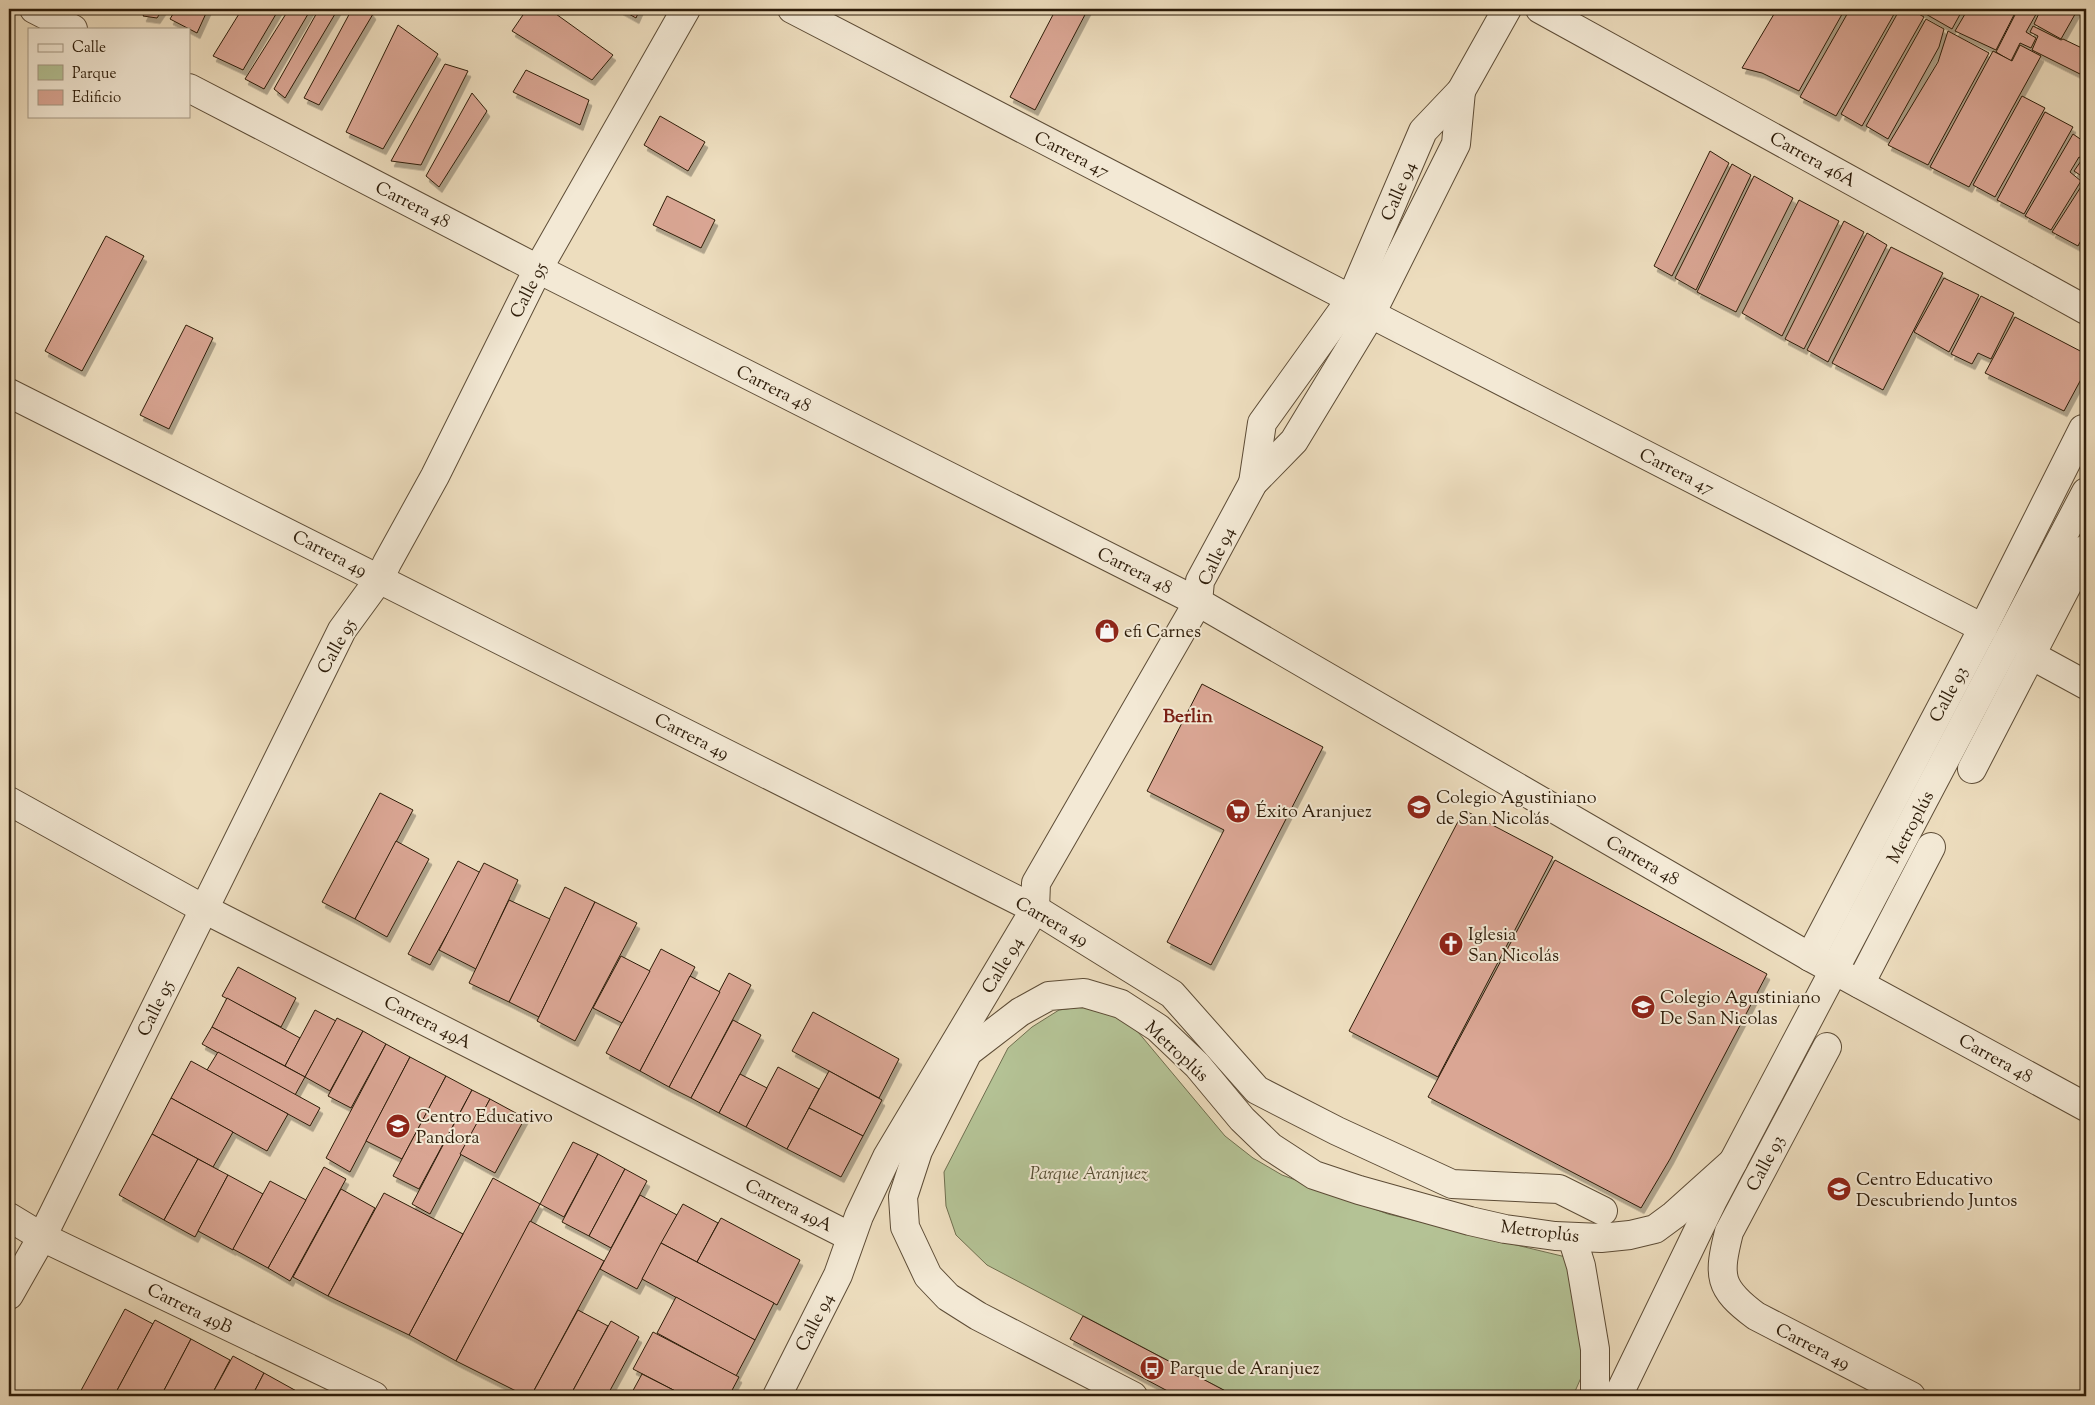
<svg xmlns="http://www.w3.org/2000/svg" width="2095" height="1405" font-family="'Sorts Mill Goudy',serif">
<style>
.green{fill:#b4c295;stroke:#706f4f}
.building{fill:#daa694;stroke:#2d1c09;filter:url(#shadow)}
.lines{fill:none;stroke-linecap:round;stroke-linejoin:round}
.minor-casing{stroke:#5d4c36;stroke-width:30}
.minor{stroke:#f3e9d5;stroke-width:28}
.labels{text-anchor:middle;stroke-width:4;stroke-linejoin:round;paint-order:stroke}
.street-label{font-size:18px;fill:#2d1c09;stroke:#f3e9d5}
.poi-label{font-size:18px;fill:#2d1c09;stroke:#f3e9d5;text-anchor:start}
.park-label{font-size:18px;font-style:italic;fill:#564e33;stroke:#f3e9d5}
.neighbourhood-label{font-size:19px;font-weight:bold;fill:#7a1f14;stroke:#f3e9d5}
</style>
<defs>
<filter id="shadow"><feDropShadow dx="3" dy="5.5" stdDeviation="0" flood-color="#0004"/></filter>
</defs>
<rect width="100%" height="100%" fill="#edddbe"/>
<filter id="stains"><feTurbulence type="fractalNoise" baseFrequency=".004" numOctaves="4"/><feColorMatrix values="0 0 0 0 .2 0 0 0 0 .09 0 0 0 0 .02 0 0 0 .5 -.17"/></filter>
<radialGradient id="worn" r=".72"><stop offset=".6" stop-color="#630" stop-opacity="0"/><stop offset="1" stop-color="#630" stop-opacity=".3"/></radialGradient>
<path class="green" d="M1089,1006L1114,1013L1138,1032L1225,1136L1253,1158L1282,1175L1388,1214L1570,1258L1604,1325L1573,1396H1235L987,1265L956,1235L946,1206L944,1172L1008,1048L1032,1027L1059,1010Z"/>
<g class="building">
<path d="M147,9H163L157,18L143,16Z"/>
<path d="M176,9H208L197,33L170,19Z"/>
<path d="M242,9H279L243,70L213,56Z"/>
<path d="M289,9H311L264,89L245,79Z"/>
<path d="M319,9H338L285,98L274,89Z"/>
<path d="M352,9H369L373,14L319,105L304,98Z"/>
<path d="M527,9H549L613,55L592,80L512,31Z"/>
<path d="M620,9H640L636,18Z"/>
<path d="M1056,9H1088L1035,110L1010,97Z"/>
<path d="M1777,9H1845L1799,91L1762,73L1742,68Z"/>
<path d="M1850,9H1897L1836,116L1800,97Z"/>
<path d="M1900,9H1910L1924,17L1862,126L1841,114Z"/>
<path d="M1917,9H1963L1952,29Z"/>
<path d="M1968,9H2017L1996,50L1955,31Z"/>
<path d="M2018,9H2039L2026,32L2036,38L2031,48L2020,43L2011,61L1996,52Z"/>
<path d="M2041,9H2078L2061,39L2034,24Z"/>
<path d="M1926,19L1944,29L1939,47L1888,139L1866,126Z"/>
<path d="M398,25L438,54L383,149L346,132Z"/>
<path d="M2033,26L2061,40L2063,39L2086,50V77L2032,50L2038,36L2030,32Z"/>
<path d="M1948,31L1989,53L1928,165L1888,145L1938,62Z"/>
<path d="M2020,45L2041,56L1969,187L1930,167L1993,51L2012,61Z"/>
<path d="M445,64L468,71L421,165L391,161Z"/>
<path d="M526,70L589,100L580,125L513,92Z"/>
<path d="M472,93L487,111L439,187L426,176Z"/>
<path d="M2022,96L2045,108L1995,197L1973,185Z"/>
<path d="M2045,112L2073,127L2024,214L1997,200Z"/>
<path d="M660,116L705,142L688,171L644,145Z"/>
<path d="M2073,134L2086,143V160L2079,157L2070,172L2081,181L2051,230L2025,216Z"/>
<path d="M1710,151L1729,163L1672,276L1654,266Z"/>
<path d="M2081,161L2086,163V179L2074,171Z"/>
<path d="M1732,164L1751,175L1696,290L1675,278Z"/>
<path d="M1754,176L1793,198L1736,312L1697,292Z"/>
<path d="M2084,182L2086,184V231L2078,246L2052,232Z"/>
<path d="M667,196L715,220L701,248L653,225Z"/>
<path d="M1799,200L1839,221L1782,336L1742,313Z"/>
<path d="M1844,221L1864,232L1804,349L1785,339Z"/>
<path d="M1867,233L1887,245L1828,362L1807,350Z"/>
<path d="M106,236L144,256L82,371L45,351Z"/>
<path d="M1891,247L1943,273L1883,390L1832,363Z"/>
<path d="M1944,278L1979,295L1949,352L1914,332Z"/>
<path d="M1981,296L2014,313L1991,359L1978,353L1972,364L1951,354Z"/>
<path d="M2015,317L2086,354V370L2064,411L1985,373Z"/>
<path d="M186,325L213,338L169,429L140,415Z"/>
<path d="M1202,684L1323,747L1211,965L1167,942L1224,830L1147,791Z"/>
<path d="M380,793L413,810L355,919L322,902Z"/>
<path d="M1464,810L1553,857L1438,1077L1349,1031Z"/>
<path d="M396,841L429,859L387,937L355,919Z"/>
<path d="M1555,860L1767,974L1670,1159L1641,1208L1428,1097Z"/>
<path d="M458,861L481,873L430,965L408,954Z"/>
<path d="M484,863L518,880L476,969L439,950Z"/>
<path d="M565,887L595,902L539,1017L509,1002Z"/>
<path d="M509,900L550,919L509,1002L469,983Z"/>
<path d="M595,902L637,923L575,1041L537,1021Z"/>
<path d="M661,949L695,967L640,1071L606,1053Z"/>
<path d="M621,956L650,971L622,1023L593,1008Z"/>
<path d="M238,967L296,998L281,1027L222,996Z"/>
<path d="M729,973L751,985L691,1098L669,1087Z"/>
<path d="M690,976L720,992L669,1087L640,1071Z"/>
<path d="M227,998L300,1038L285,1066L212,1027Z"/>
<path d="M315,1010L336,1021L305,1077L285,1066Z"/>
<path d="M813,1012L899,1059L879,1098L792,1051Z"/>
<path d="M337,1018L363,1031L330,1091L305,1077Z"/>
<path d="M733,1020L761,1035L719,1113L691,1098Z"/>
<path d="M212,1027L305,1077L295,1095L202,1044Z"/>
<path d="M363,1031L386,1044L351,1108L328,1096Z"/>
<path d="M386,1044L410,1057L350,1172L326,1158Z"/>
<path d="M218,1052L320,1108L310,1126L207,1070Z"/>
<path d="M410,1057L446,1076L402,1159L366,1141Z"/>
<path d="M191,1061L288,1114L267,1151L171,1098Z"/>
<path d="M778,1067L819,1089L787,1149L746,1127Z"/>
<path d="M829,1071L882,1100L863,1136L809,1108Z"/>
<path d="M740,1074L767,1088L746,1127L719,1113Z"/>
<path d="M446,1076L472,1090L419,1189L393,1176Z"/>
<path d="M472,1090L490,1099L430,1214L412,1204Z"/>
<path d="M171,1098L233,1132L213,1167L152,1134Z"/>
<path d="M490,1099L525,1118L495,1173L460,1154Z"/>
<path d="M809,1108L863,1136L841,1177L787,1149Z"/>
<path d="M152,1134L198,1159L164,1220L119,1195Z"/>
<path d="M573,1142L598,1154L564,1217L540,1204Z"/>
<path d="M598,1154L625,1169L589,1236L562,1222Z"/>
<path d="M198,1159L228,1175L195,1237L164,1220Z"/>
<path d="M324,1167L346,1179L290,1281L268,1268Z"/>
<path d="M625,1169L647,1181L611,1248L589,1236Z"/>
<path d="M228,1175L263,1194L233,1250L198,1231Z"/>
<path d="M493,1178L540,1204L456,1361L409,1335Z"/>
<path d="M270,1181L306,1200L268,1268L233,1249Z"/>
<path d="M341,1189L375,1208L328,1296L293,1277Z"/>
<path d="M384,1193L463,1234L409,1335L328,1296Z"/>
<path d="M640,1195L677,1215L637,1289L600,1269Z"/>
<path d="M683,1204L718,1223L697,1262L661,1243Z"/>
<path d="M721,1218L800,1260L777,1305L697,1262Z"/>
<path d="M530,1221L604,1261L531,1396H526L456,1361Z"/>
<path d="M661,1243L774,1303L755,1340L642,1279Z"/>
<path d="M676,1297L755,1340L736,1376L657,1333Z"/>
<path d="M125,1309L153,1324L114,1396H78Z"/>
<path d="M578,1310L608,1326L570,1396H531Z"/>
<path d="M1083,1316L1235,1396H1177L1070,1339Z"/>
<path d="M155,1320L191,1339L161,1396H114Z"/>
<path d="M611,1321L639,1337L607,1396H570Z"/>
<path d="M653,1332L739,1377L729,1396H685L633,1369Z"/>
<path d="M191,1339L230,1360L211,1396H161Z"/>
<path d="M233,1356L264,1373L252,1396H211Z"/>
<path d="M264,1373L300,1393L298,1396H252Z"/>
<path d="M642,1374L685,1396H630Z"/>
</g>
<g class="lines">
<defs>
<g id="minor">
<path d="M34,9L73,29"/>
<path d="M792,9L1351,299"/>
<path d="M1540,9L2086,310"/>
<path d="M189,88L538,269L1198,602L1810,957L2086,1107"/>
<path d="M1371,314L1983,628"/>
<path d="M9,393L1035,909L1172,994L1257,1090L1337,1131L1452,1184L1559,1189L1603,1211"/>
<path d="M1253,483L1262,423L1351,299L1423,131L1461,91L1507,9"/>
<path d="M2031,655L2086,685"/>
<path d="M1972,769L2086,549"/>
<path d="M9,801L204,909L851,1237"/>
<path d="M1810,957L1983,628L2083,429"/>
<path d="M1860,984L1931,847"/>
<path d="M1827,1047L1729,1232C1718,1276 1718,1288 1756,1316L1911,1396"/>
<path d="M9,1217L42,1237L374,1396"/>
<path d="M1572,1237L1581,1266L1595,1349V1396"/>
<path d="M9,1295L42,1237L342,630L380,578L387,563L435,476L538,269L686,9"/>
<path d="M777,1396L838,1275L859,1216L887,1157L1035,909L1036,883L1198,602L1200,581L1253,483L1294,441L1371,314L1456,144L1461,91"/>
<path d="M1133,1396L978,1316L948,1297L928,1276L905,1227L903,1197L918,1151L968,1052L1020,1012L1049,996L1084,993L1121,1004L1158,1028L1197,1065L1242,1119L1271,1147L1314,1175L1359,1190L1470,1221L1505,1229L1555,1236L1601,1238L1630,1235L1655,1229L1674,1215L1733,1162"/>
<path d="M1618,1396L1713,1200L2086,492"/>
</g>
</defs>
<use href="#minor" class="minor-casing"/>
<use href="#minor" class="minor"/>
</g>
<defs>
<symbol id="shop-disc" viewBox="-11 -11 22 22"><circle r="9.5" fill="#8f2418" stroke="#f3e9d5"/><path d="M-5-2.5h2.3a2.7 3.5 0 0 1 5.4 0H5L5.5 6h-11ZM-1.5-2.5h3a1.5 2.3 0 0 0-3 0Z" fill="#fff"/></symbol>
<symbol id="school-disc" viewBox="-11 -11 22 22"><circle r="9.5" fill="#8f2418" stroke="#f3e9d5"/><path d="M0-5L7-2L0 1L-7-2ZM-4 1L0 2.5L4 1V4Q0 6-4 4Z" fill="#fff"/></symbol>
<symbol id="supermarket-disc" viewBox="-11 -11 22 22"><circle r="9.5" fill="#8f2418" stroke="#f3e9d5"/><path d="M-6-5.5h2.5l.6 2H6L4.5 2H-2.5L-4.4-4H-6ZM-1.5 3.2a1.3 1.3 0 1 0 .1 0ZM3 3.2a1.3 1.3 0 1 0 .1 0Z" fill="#fff"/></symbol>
<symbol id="church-disc" viewBox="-11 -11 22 22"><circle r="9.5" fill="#8f2418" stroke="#f3e9d5"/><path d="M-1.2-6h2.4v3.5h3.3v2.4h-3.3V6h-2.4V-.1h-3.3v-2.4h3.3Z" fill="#fff"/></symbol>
<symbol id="bus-disc" viewBox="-11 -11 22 22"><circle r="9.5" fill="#8f2418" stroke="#f3e9d5"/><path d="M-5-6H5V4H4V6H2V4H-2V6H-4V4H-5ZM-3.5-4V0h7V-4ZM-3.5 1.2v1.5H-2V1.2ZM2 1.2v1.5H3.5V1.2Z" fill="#fff"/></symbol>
</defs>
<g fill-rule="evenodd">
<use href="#shop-disc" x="1093" y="617" width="28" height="28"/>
<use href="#school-disc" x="1405" y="793" width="28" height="28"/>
<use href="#supermarket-disc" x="1224" y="797" width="28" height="28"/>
<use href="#church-disc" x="1437" y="930" width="28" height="28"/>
<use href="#school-disc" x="1629" y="993" width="28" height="28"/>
<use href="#school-disc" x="384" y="1112" width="28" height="28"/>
<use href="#school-disc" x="1825" y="1175" width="28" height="28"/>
<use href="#bus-disc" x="1138" y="1354" width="28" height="28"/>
</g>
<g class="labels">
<g class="street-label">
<text transform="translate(1072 154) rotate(27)" y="6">Carrera 47</text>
<text transform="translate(1813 159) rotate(29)" y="6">Carrera 46A</text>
<text transform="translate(1398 191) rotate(-67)" y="6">Calle 94</text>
<text transform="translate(413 204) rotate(27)" y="6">Carrera 48</text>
<text transform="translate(528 290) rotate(-63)" y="6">Calle 95</text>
<text transform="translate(774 388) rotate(27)" y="6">Carrera 48</text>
<text transform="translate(1677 471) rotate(27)" y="6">Carrera 47</text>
<text transform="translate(330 553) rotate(27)" y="6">Carrera 49</text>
<text transform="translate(1216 556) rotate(-65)" y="6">Calle 94</text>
<text transform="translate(1135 570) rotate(27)" y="6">Carrera 48</text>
<text transform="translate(336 646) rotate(-61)" y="6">Calle 95</text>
<text transform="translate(1948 694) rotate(-62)" y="6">Calle 93</text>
<text transform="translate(692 736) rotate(27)" y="6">Carrera 49</text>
<text transform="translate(1910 827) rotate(-62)" y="6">Metroplús</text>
<text transform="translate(1643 860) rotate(30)" y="6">Carrera 48</text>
<text transform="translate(1052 921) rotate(30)" y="6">Carrera 49</text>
<text transform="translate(1002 965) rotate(-59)" y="6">Calle 94</text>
<text transform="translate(155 1008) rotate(-64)" y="6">Calle 95</text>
<text transform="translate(428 1022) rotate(27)" y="6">Carrera 49A</text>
<text transform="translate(1177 1051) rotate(43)" y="6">Metroplús</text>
<text transform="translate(1996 1058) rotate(29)" y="6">Carrera 48</text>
<text transform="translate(1765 1163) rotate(-62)" y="6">Calle 93</text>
<text transform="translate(789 1205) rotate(27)" y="6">Carrera 49A</text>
<text transform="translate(1540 1231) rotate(7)" y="6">Metroplús</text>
<text transform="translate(190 1308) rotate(26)" y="6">Carrera 49B</text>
<text transform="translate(814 1322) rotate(-63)" y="6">Calle 94</text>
<text transform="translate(1813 1346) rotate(27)" y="6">Carrera 49</text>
</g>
<g class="poi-label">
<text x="1124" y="637">efi Carnes</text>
<text x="1436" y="803">Colegio Agustiniano<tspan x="1436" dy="21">de San Nicolás</tspan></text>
<text x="1256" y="817">Éxito Aranjuez</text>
<text x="1468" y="940">Iglesia<tspan x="1468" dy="21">San Nicolás</tspan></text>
<text x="1660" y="1003">Colegio Agustiniano<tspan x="1660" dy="21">De San Nicolas</tspan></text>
<text x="416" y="1122">Centro Educativo<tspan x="416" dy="21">Pandora</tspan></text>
<text x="1856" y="1185">Centro Educativo<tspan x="1856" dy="21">Descubriendo Juntos</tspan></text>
<text x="1170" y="1374">Parque de Aranjuez</text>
</g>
<g class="park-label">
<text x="1089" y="1179">Parque Aranjuez</text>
</g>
<g class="neighbourhood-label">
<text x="1188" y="722">Berlin</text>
</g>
</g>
<rect width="2095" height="1405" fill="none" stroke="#edddbe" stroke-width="30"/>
<rect x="10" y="10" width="2075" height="1385" fill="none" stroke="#2d1c09" stroke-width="2.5"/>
<rect x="15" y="15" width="2065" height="1375" fill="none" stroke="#2d1c09"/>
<rect x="28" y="28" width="162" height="90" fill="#f3e9d5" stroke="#a49783"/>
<rect x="38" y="44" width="25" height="8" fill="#f3e9d5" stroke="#a49783"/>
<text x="72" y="52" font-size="15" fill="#2d1c09">Calle</text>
<rect x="38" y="65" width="25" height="15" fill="#b4c295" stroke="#a49783"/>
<text x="72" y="78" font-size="15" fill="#2d1c09">Parque</text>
<rect x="38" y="90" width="25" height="15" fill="#daa694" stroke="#a49783"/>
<text x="72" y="102" font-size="15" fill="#2d1c09">Edificio</text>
<rect width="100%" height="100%" filter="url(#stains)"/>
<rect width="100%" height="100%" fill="url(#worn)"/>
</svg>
